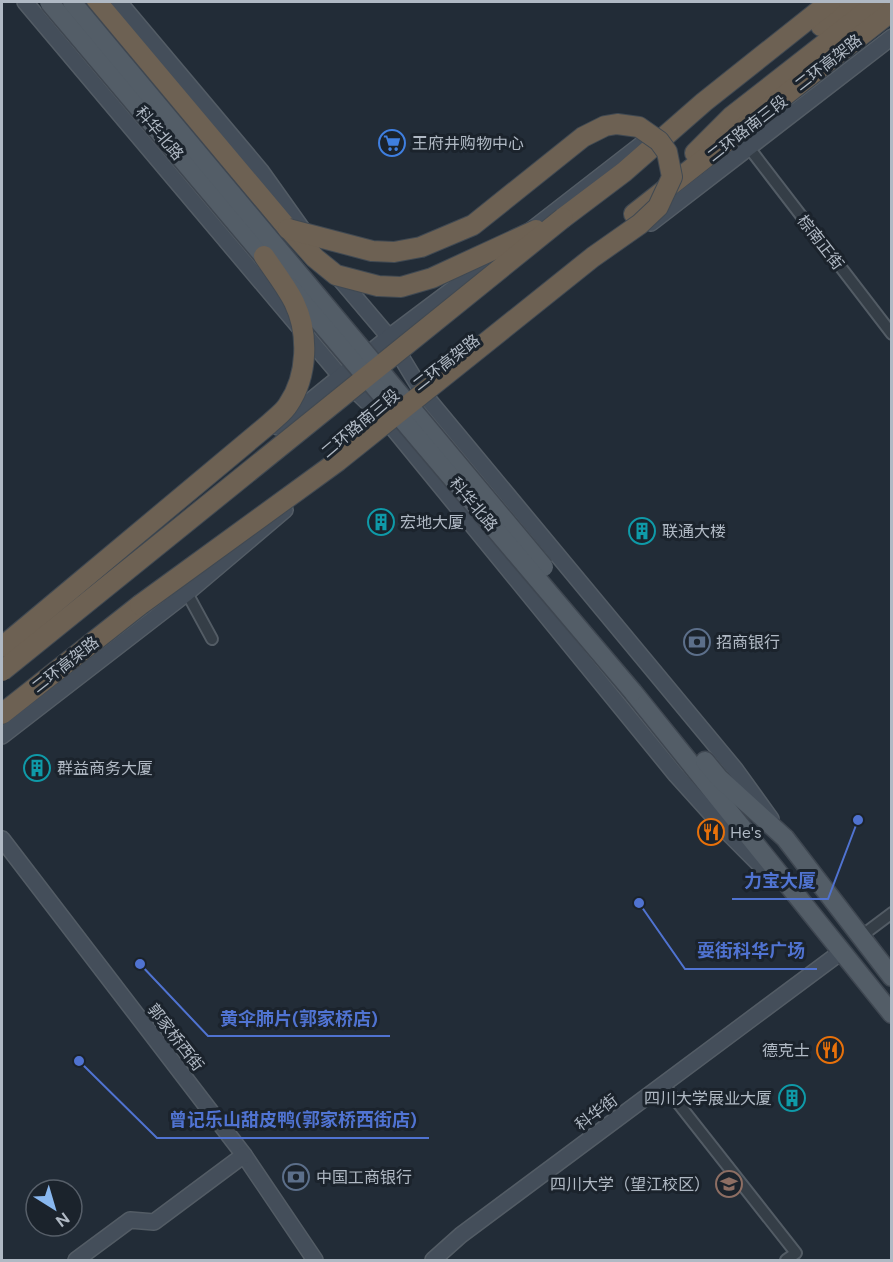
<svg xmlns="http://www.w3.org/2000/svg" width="893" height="1262" font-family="Figtree,'Noto Sans SC',sans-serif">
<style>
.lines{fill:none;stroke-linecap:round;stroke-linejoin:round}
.street-casing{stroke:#535c65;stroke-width:14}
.secondary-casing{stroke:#535c65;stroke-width:18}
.primary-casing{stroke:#3f4751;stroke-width:21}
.highway-casing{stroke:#404952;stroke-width:22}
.street{stroke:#353e47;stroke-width:10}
.secondary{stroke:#444e5a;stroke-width:15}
.primary{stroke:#535d67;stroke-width:18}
.highway{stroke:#6d6153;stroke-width:20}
.primary-bridge-casing{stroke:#3f4751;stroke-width:21;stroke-linecap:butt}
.highway-bridge-casing{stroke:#404952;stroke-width:22;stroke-linecap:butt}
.primary-bridge{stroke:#535d67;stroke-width:18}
.highway-bridge{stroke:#6d6153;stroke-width:20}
.labels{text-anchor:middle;stroke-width:6;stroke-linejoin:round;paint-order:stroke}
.street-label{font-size:16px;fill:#b0b9c4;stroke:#1b232c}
.poi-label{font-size:16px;fill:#b0b9c4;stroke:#1b232c;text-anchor:start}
.leader{fill:none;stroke:#5073d1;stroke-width:2}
.callout-dot{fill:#5073d1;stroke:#1b232c;stroke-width:2}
.callout-label{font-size:18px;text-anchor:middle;font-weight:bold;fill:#5073d1;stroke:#1b232c;stroke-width:6;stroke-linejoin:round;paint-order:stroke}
</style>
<rect width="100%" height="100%" fill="#222c37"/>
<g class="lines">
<defs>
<g id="street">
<path d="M750,149L892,334"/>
<path d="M187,593L212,639"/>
<path d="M860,937L892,913"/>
<path d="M663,1084L796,1253L786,1260"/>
</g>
<g id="secondary">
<path d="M25,2L342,378L388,422L676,775L731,836L777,882"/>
<path d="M119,2L261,171L308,237"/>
<path d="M651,223L892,37"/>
<path d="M526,234L647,140"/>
<path d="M333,271L389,337L423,393L735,769L771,819"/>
<path d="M278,427L389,337L502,252"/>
<path d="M2,736L187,593L285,510"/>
<path d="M2,839L244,1155L315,1260"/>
<path d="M76,1260L130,1220L154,1222L244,1155"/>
<path d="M433,1260L461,1235L841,952"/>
</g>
<g id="primary">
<path d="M633,692C720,799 805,907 892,1014"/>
<path d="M705,761L719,778L785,838L892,977"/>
</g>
<g id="highway">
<path d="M97,2L288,229"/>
<path d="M821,26L851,2"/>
<path d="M695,153L731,117L878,2"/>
<path d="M634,214L892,11"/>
<path d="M563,218L624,172L704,102L830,2"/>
<path d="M2,714L140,605"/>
</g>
</defs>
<use href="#street" class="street-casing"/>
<use href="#secondary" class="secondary-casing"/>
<use href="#primary" class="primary-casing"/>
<use href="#highway" class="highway-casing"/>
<use href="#street" class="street"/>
<use href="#secondary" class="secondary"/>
<use href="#primary" class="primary"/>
<use href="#highway" class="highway"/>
<defs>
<g id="primary-bridge">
<path d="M49,2L272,266"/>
<path d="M72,2L544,567"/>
<path d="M290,287L633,692"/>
</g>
<g id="highway-bridge">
<path d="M289,229L315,258L336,275L378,286L401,287L432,278L536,230"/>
<path d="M140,605L338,461L593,257L640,224L658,207L672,177L667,152L659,141L639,127L617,124L605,126L583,137L473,225L421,247L394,252L372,251L288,229"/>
<path d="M2,647L269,424C275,418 284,412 288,405C308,376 309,333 294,302C286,286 274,271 264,256"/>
<path d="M2,671L563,218"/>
</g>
</defs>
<use href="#primary-bridge" class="primary-bridge-casing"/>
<use href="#highway-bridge" class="highway-bridge-casing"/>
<use href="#primary-bridge" class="primary-bridge"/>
<use href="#highway-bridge" class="highway-bridge"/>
</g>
<defs>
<symbol id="supermarket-ring" viewBox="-11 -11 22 22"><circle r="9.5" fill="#1b232c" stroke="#3f7fe0" stroke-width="1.5"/><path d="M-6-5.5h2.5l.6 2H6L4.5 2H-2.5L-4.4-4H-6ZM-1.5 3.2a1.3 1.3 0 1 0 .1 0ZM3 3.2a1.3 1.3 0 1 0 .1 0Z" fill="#3f7fe0"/></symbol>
<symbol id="building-ring" viewBox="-11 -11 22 22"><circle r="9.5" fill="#1b232c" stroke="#0f9aa8" stroke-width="1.5"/><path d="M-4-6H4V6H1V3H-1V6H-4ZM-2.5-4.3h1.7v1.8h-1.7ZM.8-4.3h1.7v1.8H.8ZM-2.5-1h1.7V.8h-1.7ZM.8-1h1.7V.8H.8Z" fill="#0f9aa8"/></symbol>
<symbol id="bank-ring" viewBox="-11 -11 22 22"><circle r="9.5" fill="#1b232c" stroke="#5c6f8a" stroke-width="1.5"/><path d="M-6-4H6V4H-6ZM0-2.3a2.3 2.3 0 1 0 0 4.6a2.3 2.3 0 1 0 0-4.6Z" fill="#5c6f8a"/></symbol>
<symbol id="restaurant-ring" viewBox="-11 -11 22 22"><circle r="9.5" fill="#1b232c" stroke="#e8710a" stroke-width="1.5"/><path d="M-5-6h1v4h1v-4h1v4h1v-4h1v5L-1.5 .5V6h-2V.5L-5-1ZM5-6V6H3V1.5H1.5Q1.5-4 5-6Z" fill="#e8710a"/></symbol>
<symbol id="university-ring" viewBox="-11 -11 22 22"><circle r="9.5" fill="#1b232c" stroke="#8d6e63" stroke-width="1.5"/><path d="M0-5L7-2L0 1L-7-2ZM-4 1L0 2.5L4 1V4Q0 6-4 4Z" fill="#8d6e63"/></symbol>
</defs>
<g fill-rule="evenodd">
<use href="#supermarket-ring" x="377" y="128" width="30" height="30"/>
<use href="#building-ring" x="366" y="507" width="30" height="30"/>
<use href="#building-ring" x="627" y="516" width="30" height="30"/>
<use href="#bank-ring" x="682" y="627" width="30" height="30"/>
<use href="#building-ring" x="22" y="753" width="30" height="30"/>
<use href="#restaurant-ring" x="696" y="817" width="30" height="30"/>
<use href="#restaurant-ring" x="815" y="1035" width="30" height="30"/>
<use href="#building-ring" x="777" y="1083" width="30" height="30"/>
<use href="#bank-ring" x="281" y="1162" width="30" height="30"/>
<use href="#university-ring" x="714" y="1169" width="30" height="30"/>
</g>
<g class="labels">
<g class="street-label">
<text transform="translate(828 62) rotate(-38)" y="6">二环高架路</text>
<text transform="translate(747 128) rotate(-38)" y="6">二环路南三段</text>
<text transform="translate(160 133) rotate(50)" y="6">科华北路</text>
<text transform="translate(821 242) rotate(52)" y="6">棕南正街</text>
<text transform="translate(446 362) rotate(-38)" y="6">二环高架路</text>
<text transform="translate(360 423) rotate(-40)" y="6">二环路南三段</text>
<text transform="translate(474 504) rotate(50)" y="6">科华北路</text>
<text transform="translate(65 664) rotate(-38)" y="6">二环高架路</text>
<text transform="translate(176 1037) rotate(52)" y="6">郭家桥西街</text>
<text transform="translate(596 1112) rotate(-37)" y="6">科华街</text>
</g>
<g class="poi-label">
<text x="412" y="149">王府井购物中心</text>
<text x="400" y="528">宏地大厦</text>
<text x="662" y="537">联通大楼</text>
<text x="716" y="648">招商银行</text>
<text x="57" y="774">群益商务大厦</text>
<text x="730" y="838">He's</text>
<text x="810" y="1056" text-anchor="end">德克士</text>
<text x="772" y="1104" text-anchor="end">四川大学展业大厦</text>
<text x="316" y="1183">中国工商银行</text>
<text x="710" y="1190" text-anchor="end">四川大学（望江校区）</text>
</g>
</g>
<path class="leader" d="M858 820L828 899H732M639 903L685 969H817M140 964L208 1036H390M79 1061L157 1138H429"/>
<g class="callout-dot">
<circle cx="858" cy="820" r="6"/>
<circle cx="639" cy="903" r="6"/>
<circle cx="140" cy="964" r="6"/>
<circle cx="79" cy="1061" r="6"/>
</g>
<g class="callout-label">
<text x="780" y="887">力宝大厦</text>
<text x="751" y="957">耍街科华广场</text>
<text x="299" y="1025">黄伞肺片(郭家桥店)</text>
<text x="293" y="1126">曾记乐山甜皮鸭(郭家桥西街店)</text>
</g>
<rect width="893" height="1262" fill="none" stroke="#b0b9c4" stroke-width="6"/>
<g transform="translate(54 1208) rotate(143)"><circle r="28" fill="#1b232c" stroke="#575f69" stroke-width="1.5"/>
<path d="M0-4.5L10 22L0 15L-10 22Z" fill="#89b8f0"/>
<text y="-9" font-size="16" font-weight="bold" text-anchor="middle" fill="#b0b9c4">N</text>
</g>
</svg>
